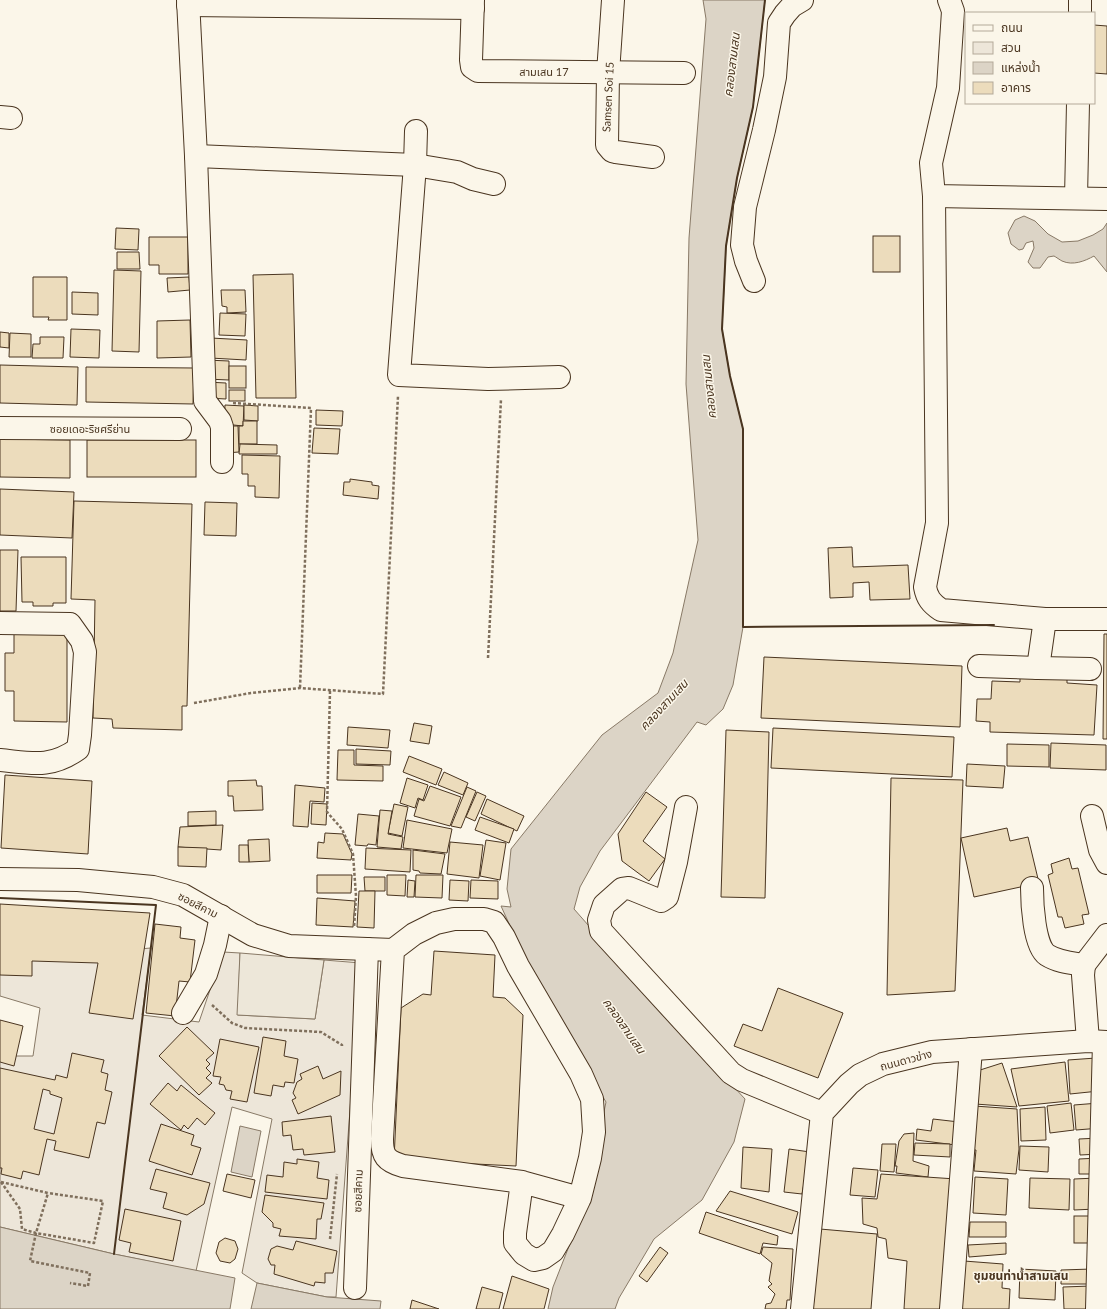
<svg xmlns="http://www.w3.org/2000/svg" width="1107" height="1309" font-family="Lato,'Noto Sans Thai',sans-serif">
<style>
.green{fill:#ede6d9;stroke:#887966}
.parking{fill:#ede7d9;stroke:#887966}
.water{fill:#dcd4c6;stroke:#887966}
.building{fill:#ecdcbc;stroke:#4a3520;fill-rule:evenodd}
.lines{fill:none;stroke-linecap:round;stroke-linejoin:round}
.minor-casing{stroke:#4a3520;stroke-width:24}
.path{stroke:#7f6f5c;stroke-width:2.5;stroke-dasharray:3 2;stroke-linecap:butt}
.minor{stroke:#fbf6e9;stroke-width:22}
.wall{stroke:#4a3520;stroke-width:2}
.labels{text-anchor:middle;stroke-width:3;stroke-linejoin:round;paint-order:stroke}
.street-label{font-size:11px;fill:#4a3520;stroke:#fbf6e9}
.water-label{font-size:12px;font-style:italic;fill:#4a3520;stroke:#fbf6e9}
.neighbourhood-label{font-size:12px;font-weight:bold;fill:#4a3520;stroke:#fbf6e9}
</style>
<rect width="100%" height="100%" fill="#fbf6e9"/>
<path class="green" d="M151,948L142,1015L199,1022L223,952L240,953L238,1015L315,1019L324,960L361,963L336,1297H327L257,1283L242,1273L272,1119L232,1107L196,1271L114,1254L0,1227V1051L16,1056H33L40,1008L0,996V952H101Z"/>
<path class="parking" d="M240,953L324,960L315,1019L237,1015Z"/>
<g class="water">
<path d="M703,0H765L753,107L737,178L726,246L722,329L730,376L743,429V627L733,685L723,709L706,725L697,722L600,851L580,887L574,909L662,1009L745,1099L734,1142L702,1200L654,1239L619,1298L615,1309H548L553,1287L584,1208L606,1102L540,992L501,906L511,907L507,889L511,849L602,735L658,693L673,653L698,540L686,384L689,238L706,19Z"/>
<path d="M1024,216L1035,221L1048,234L1062,242L1078,241L1093,235L1103,229L1107,223V272L1094,256C1085,261 1073,266 1062,261C1060,260 1056,257 1054,256L1048,257L1040,268H1033L1028,262L1034,248L1033,241L1026,243L1023,249L1019,250L1011,244L1008,233L1015,220Z"/>
<path d="M240,1126L261,1131L252,1177L231,1172Z"/>
<path d="M0,1227L114,1254L235,1278L230,1309H0Z"/>
<path d="M257,1283L327,1297L381,1301L380,1309H251Z"/>
</g>
<g class="building">
<path d="M1094,25L1107,26V74L1094,73Z"/>
<path d="M116,228L139,229L138,250L115,249Z"/>
<rect x="873" y="236" width="27" height="36"/>
<path d="M149,237H188V274H159V265H149Z"/>
<path d="M117,252H139L140,269H117Z"/>
<path d="M114,270L141,271L139,352L112,351Z"/>
<path d="M293,274L296,398H256L253,275Z"/>
<path d="M33,277H67V320H48L49,317H33Z"/>
<path d="M189,277L190,290L168,292L167,278Z"/>
<path d="M221,290H245L246,312L227,313V307L222,306Z"/>
<path d="M72,292L98,293V315L72,314Z"/>
<path d="M220,313L246,314L245,336L219,335Z"/>
<path d="M190,320L191,357L157,358V321Z"/>
<path d="M71,329L100,330L99,358L70,357Z"/>
<path d="M0,332L9,333V348L0,347Z"/>
<path d="M10,333L31,334V357H9Z"/>
<path d="M40,337H64L63,358H32L33,344H40Z"/>
<path d="M211,338L247,340L246,360L210,358Z"/>
<path d="M206,360L229,361V380L206,379Z"/>
<path d="M0,365L78,367L77,405L0,403Z"/>
<rect x="229" y="366" width="17" height="22"/>
<path d="M86,367L194,368L193,404L86,402Z"/>
<path d="M206,382L226,383V399L208,398Z"/>
<rect x="229" y="390" width="16" height="11"/>
<path d="M225,405L244,406L243,426L224,424Z"/>
<path d="M244,405L258,406V421L244,420Z"/>
<path d="M316,410L343,411L342,426L316,425Z"/>
<path d="M243,421H257V444H239V426H243Z"/>
<path d="M225,426H238L239,452L225,453Z"/>
<path d="M314,428L340,429L338,454L312,453Z"/>
<path d="M0,439L70,440V478L0,477Z"/>
<rect x="87" y="440" width="109" height="37"/>
<path d="M240,444L277,445V454H239Z"/>
<path d="M242,455L280,456L279,498L255,497V486H248V474H242Z"/>
<path d="M350,479L372,482V485L379,486L378,499L343,495L344,482H350Z"/>
<path d="M0,489L74,492L72,538L0,535Z"/>
<path d="M74,501L192,504L187,706H182V730L113,728L112,719L93,718L95,600L71,599Z"/>
<path d="M205,502L237,503L236,536L204,535Z"/>
<path d="M852,547L853,567L908,565L910,599L870,600L869,582L853,583V597L830,598L828,548Z"/>
<path d="M0,550H18L16,611H0Z"/>
<path d="M21,557H66V603H53V606H33V602H22Z"/>
<path d="M14,626H67V722L14,721V691H5V653H14Z"/>
<path d="M1104,634H1107V739H1103Z"/>
<path d="M764,657L962,666L960,727L761,718Z"/>
<path d="M1020,677L1067,678V683L1097,685L1094,735L990,732V722L976,721L977,699H991L992,681L1020,682Z"/>
<path d="M414,723L432,726L429,744L410,741Z"/>
<path d="M348,727L390,730L388,748L347,745Z"/>
<path d="M773,728L954,737L952,777L771,768Z"/>
<path d="M726,730L769,732L765,898L721,897Z"/>
<path d="M1051,743L1106,745V770L1050,768Z"/>
<path d="M1007,744L1049,745V767L1007,766Z"/>
<path d="M356,749L391,751L390,765L356,764Z"/>
<path d="M338,750H354V765L383,766V781L337,780Z"/>
<path d="M409,756L442,769L436,785L403,772Z"/>
<path d="M967,764L1005,766L1003,788L966,786Z"/>
<path d="M444,772L468,783L463,795L438,785Z"/>
<path d="M5,775L92,781L88,854L1,848Z"/>
<path d="M407,778L428,785L423,800L418,798L415,808L400,803Z"/>
<path d="M891,778L963,780L955,991L887,995Z"/>
<path d="M256,780L257,786H262L263,810L234,811L233,796H228V781Z"/>
<path d="M295,785L325,788L324,802L310,801L308,827L293,826Z"/>
<path d="M430,786L461,797L450,826L414,816L419,799L424,801Z"/>
<path d="M467,787L476,791L461,828L451,826Z"/>
<path d="M477,792L486,796L475,821L466,817Z"/>
<path d="M646,792L667,807L643,841L665,859L649,881L622,861L618,834Z"/>
<path d="M487,799L524,816L517,831L481,814Z"/>
<path d="M312,803L327,804L326,825L311,824Z"/>
<path d="M394,804L408,807L402,836L388,833Z"/>
<path d="M380,810L392,811L388,834L403,837L401,849L377,847Z"/>
<path d="M216,811V825L188,826V812Z"/>
<path d="M358,814L379,816L376,845L368,844L367,846L355,845Z"/>
<path d="M480,817L514,829L509,843L475,830Z"/>
<path d="M407,820L452,829L447,853L403,848Z"/>
<path d="M223,825L221,850L178,847L180,827Z"/>
<path d="M1007,828L1010,841L1028,837L1039,883L974,897L961,838Z"/>
<path d="M325,833L343,834L352,854L351,860L317,858L318,842L324,843Z"/>
<path d="M269,839L270,861L249,862L248,840Z"/>
<path d="M486,840L506,843L500,880L480,876Z"/>
<path d="M450,842L483,845L479,878L447,874Z"/>
<path d="M239,845H248L249,862H239Z"/>
<path d="M178,847L207,848L206,867L178,866Z"/>
<path d="M366,848L411,850L410,872L365,869Z"/>
<path d="M413,850L445,854L441,874L420,873L419,871L413,870Z"/>
<path d="M1069,858L1072,869L1078,868L1089,914L1082,915L1084,924L1065,928L1062,917H1058L1048,875L1053,873L1051,864Z"/>
<path d="M317,875H352L351,893H317Z"/>
<path d="M387,875H406L405,896L387,895Z"/>
<path d="M416,875H443L442,898L415,897Z"/>
<path d="M364,877H385V891H365Z"/>
<path d="M408,880L415,881L414,897H407Z"/>
<path d="M450,880L469,881L468,901L449,900Z"/>
<path d="M471,880L498,881V899L470,898Z"/>
<path d="M359,891H375L374,928L357,927Z"/>
<path d="M317,898L355,901L353,927L316,925Z"/>
<path d="M0,904L150,913L133,1019L89,1013L98,963L32,961V976L0,975Z"/>
<path d="M155,924L181,927L180,938L195,940L190,982L179,981L175,1016L146,1013Z"/>
<path d="M434,951L495,955L493,997L505,998L523,1015L516,1166L394,1160L401,1008L423,994L431,995Z"/>
<path d="M778,988L843,1013L818,1078L734,1046L743,1024L762,1031Z"/>
<path d="M0,1020L23,1026L14,1066L0,1062Z"/>
<path d="M187,1027L214,1053L206,1060L210,1064L206,1068L211,1073L206,1078L212,1083L199,1095L159,1056Z"/>
<path d="M263,1037L286,1041L284,1056L298,1059L294,1083L285,1082L284,1087L273,1085L271,1096L254,1093Z"/>
<path d="M220,1039L259,1047L247,1102L230,1099L232,1091L226,1090L224,1085L219,1084L221,1077L213,1076Z"/>
<path d="M72,1053L104,1060L101,1072L108,1074L105,1090L112,1092L105,1124L97,1122L89,1158L54,1150L56,1141L47,1139L39,1175L23,1171L21,1179L1,1174L2,1168H0V1068L55,1080L56,1075L67,1078ZM43,1089L50,1091V1094L62,1098L54,1134L34,1129Z"/>
<path d="M1096,1058L1099,1091L1070,1094L1068,1060Z"/>
<path d="M1065,1062L1069,1101L1019,1106L1011,1069Z"/>
<path d="M1002,1063L1017,1107L975,1104L977,1071Z"/>
<path d="M318,1066L323,1079L341,1071L340,1095L298,1114L292,1100L296,1098L293,1093L297,1082L302,1079L300,1074Z"/>
<path d="M168,1083L177,1091L181,1085L215,1113L205,1125L197,1118L188,1129L184,1125L181,1130L150,1104Z"/>
<path d="M1071,1103L1074,1130L1050,1133L1047,1106Z"/>
<path d="M1099,1103L1101,1128L1076,1130L1074,1105Z"/>
<path d="M974,1106L1017,1109L1019,1149L1016,1174L974,1171L976,1150H973Z"/>
<path d="M1045,1107L1046,1140L1021,1141L1020,1109Z"/>
<path d="M331,1116L335,1152L304,1155L303,1149L293,1150L291,1135L283,1136L282,1122Z"/>
<path d="M933,1119L959,1122L956,1145L916,1140L917,1129L931,1131Z"/>
<path d="M161,1124L194,1135L191,1145L201,1148L192,1175L149,1161Z"/>
<path d="M914,1133L913,1161L929,1166L928,1177L896,1173L897,1166H895L899,1141L904,1134Z"/>
<path d="M1099,1138L1100,1154L1080,1155L1079,1139Z"/>
<path d="M915,1143L950,1144V1157L914,1155Z"/>
<path d="M882,1144H896L894,1172L880,1171Z"/>
<path d="M1020,1146L1049,1147L1048,1172L1019,1170Z"/>
<path d="M743,1147L772,1149L769,1192L741,1188Z"/>
<path d="M789,1149L810,1152L802,1194L784,1192Z"/>
<path d="M1099,1158V1174H1079V1159Z"/>
<path d="M297,1159L319,1162L317,1178L329,1180L327,1199L265,1192L267,1175L283,1177L284,1162L297,1164Z"/>
<path d="M853,1168L878,1170L875,1197L850,1195Z"/>
<path d="M156,1169L210,1183L204,1204L187,1215L163,1208L167,1193L150,1189Z"/>
<path d="M227,1174L255,1180L251,1198L223,1191Z"/>
<path d="M881,1174L956,1179L947,1309H904L907,1261L888,1258L886,1239L878,1237L877,1228L863,1224L862,1198L877,1199Z"/>
<path d="M975,1177L1008,1179L1006,1215L973,1213Z"/>
<path d="M1030,1178L1070,1179L1069,1210L1029,1208Z"/>
<path d="M1097,1178L1096,1209L1074,1210V1179Z"/>
<path d="M730,1191L798,1212L792,1234L716,1211Z"/>
<path d="M265,1195L324,1203L321,1219H317L316,1239L279,1236L281,1229L273,1227V1223L262,1212Z"/>
<path d="M125,1209L181,1221L173,1261L129,1252L131,1243L119,1240Z"/>
<path d="M706,1212L778,1236L777,1245L763,1243L760,1254L699,1233Z"/>
<rect x="1074" y="1216" width="21" height="27"/>
<path d="M970,1222H1006V1237H969Z"/>
<path d="M820,1229L877,1234L871,1309H813Z"/>
<path d="M225,1238L235,1241L238,1249L235,1259L230,1263L220,1261L216,1253L219,1242Z"/>
<path d="M296,1241L337,1251L333,1273H325V1283L315,1282L314,1286L274,1274L275,1265H271L268,1259L271,1249L277,1246L293,1250Z"/>
<path d="M1006,1243V1254L969,1257L968,1245Z"/>
<path d="M660,1247L668,1253L647,1282L639,1276Z"/>
<path d="M763,1247L793,1249L790,1300H787L786,1309H765L766,1304L771,1303L775,1294L768,1287L772,1284L769,1281L772,1263L761,1254Z"/>
<path d="M964,1261L1003,1264L1002,1288L1010,1289L1009,1309H961Z"/>
<path d="M1020,1269L1056,1271L1055,1300L1019,1298Z"/>
<path d="M1092,1269V1284H1061V1270Z"/>
<path d="M512,1276L549,1289L544,1309H503Z"/>
<path d="M1091,1286L1092,1309H1064L1063,1287Z"/>
<path d="M482,1287L503,1293L499,1309H476Z"/>
<path d="M412,1300L439,1309H410Z"/>
</g>
<g class="lines">
<defs>
<g id="minor">
<path d="M188,0L196,156L205,401L220,421L222,427V462"/>
<path d="M473,0L471,60L472,67L478,71L684,73"/>
<path d="M613,0L608,73L607,145L612,151L616,152L653,157"/>
<path d="M949,0L953,11L948,88L931,163L934,196L1107,199"/>
<path d="M188,5L473,8"/>
<path d="M1080,13V0"/>
<path d="M0,117L11,118"/>
<path d="M416,131L415,165L399,375L488,379L559,377"/>
<path d="M196,156L415,165L457,172L473,179L494,184"/>
<path d="M934,196L937,523L925,587C927,598 931,603 941,610L1045,619"/>
<path d="M1076,198L1078,103"/>
<path d="M754,281L746,261L742,245L745,207L764,130L775,77L779,23L785,14L792,6L802,0"/>
<path d="M0,428L180,429"/>
<path d="M0,623L70,624L82,641L85,652L80,735L78,749C50,769 31,763 0,760"/>
<path d="M979,666L1038,668L1045,619H1107"/>
<path d="M1038,668L1090,669"/>
<path d="M686,807L676,862L667,897L661,901L629,888L622,889L604,905L599,920L601,931L731,1073L742,1080L822,1113"/>
<path d="M1092,816L1100,850L1107,863"/>
<path d="M0,879L78,880L153,887L183,895L253,935L289,946L393,950"/>
<path d="M1032,888C1032,903 1034,946 1047,955C1058,962 1072,963 1084,965L1107,935"/>
<path d="M1084,965L1083,975L1088,1041"/>
<path d="M183,1013L206,974L215,945L221,916"/>
<path d="M522,1182L515,1233V1243L524,1254L534,1260L543,1258L553,1251L563,1234L580,1198L590,1158L594,1132L592,1099L581,1074L518,966L504,937L494,922L484,919H454L436,923L414,934L393,950L382,1139C382,1156 386,1161 403,1166L522,1182L580,1198"/>
<path d="M355,1288L367,949"/>
<path d="M802,1309L822,1113L849,1084L860,1075L883,1064L932,1052L1088,1041L1107,1042"/>
<path d="M951,1309L971,1049"/>
<path d="M1097,1309L1104,1042"/>
</g>
</defs>
<use href="#minor" class="minor-casing"/>
<g class="path">
<path d="M233,403L311,408L300,688"/>
<path d="M488,658L501,399"/>
<path d="M330,691L327,812L342,829L353,854L356,896L354,928"/>
<path d="M194,703L251,693L300,688L383,694L398,396"/>
<path d="M212,1005L232,1023L245,1028L321,1032L342,1045V1046"/>
<path d="M1,1182L20,1209L22,1229L36,1233L94,1243L103,1201L48,1193"/>
<path d="M1,1182L48,1193L36,1233L30,1261L90,1273L88,1286L70,1283"/>
<path d="M330,1239L337,1174"/>
</g>
<use href="#minor" class="minor"/>
<g class="wall">
<path d="M765,0L753,107L737,178L726,246L722,329L730,376L743,429V627L994,625"/>
<path d="M0,898L156,905L114,1254"/>
</g>
</g>
<g class="labels">
<g class="street-label">
<text x="544" y="76">สามเสน 17</text>
<text transform="translate(608 97) rotate(-87)" y="4">Samsen Soi 15</text>
<text x="90" y="433">ซอยเดอะริชศรีย่าน</text>
<text transform="translate(198 905) rotate(27)" y="4">ซอยสีคาม</text>
<text transform="translate(906 1060) rotate(-15)" y="4">ถนนดาวข่าง</text>
<text transform="translate(358 1191) rotate(-88)" y="4">ซอยสีคาม</text>
</g>
<g class="water-label">
<text transform="translate(732 65) rotate(-83)" y="4">คลองสามเสน</text>
<text transform="translate(709 387) rotate(-96)" y="4">คลองสามเสน</text>
<text transform="translate(664 705) rotate(-47)" y="4">คลองสามเสน</text>
<text transform="translate(624 1026) rotate(55)" y="4">คลองสามเสน</text>
</g>
<g class="neighbourhood-label">
<text x="1021" y="1280">ชุมชนท่าน้ำสามเสน</text>
</g>
</g>
<rect x="965" y="12" width="130" height="92" fill="#fbf6e9" stroke="#b4a999"/>
<rect x="973" y="25" width="20" height="6" fill="#fbf6e9" stroke="#b4a999"/>
<text x="1001" y="32" font-size="12" fill="#4a3520">ถนน</text>
<rect x="973" y="42" width="20" height="12" fill="#ede6d9" stroke="#b4a999"/>
<text x="1001" y="52" font-size="12" fill="#4a3520">สวน</text>
<rect x="973" y="62" width="20" height="12" fill="#dcd4c6" stroke="#b4a999"/>
<text x="1001" y="72" font-size="12" fill="#4a3520">แหล่งน้ำ</text>
<rect x="973" y="82" width="20" height="12" fill="#ecdcbc" stroke="#b4a999"/>
<text x="1001" y="92" font-size="12" fill="#4a3520">อาคาร</text>
</svg>
